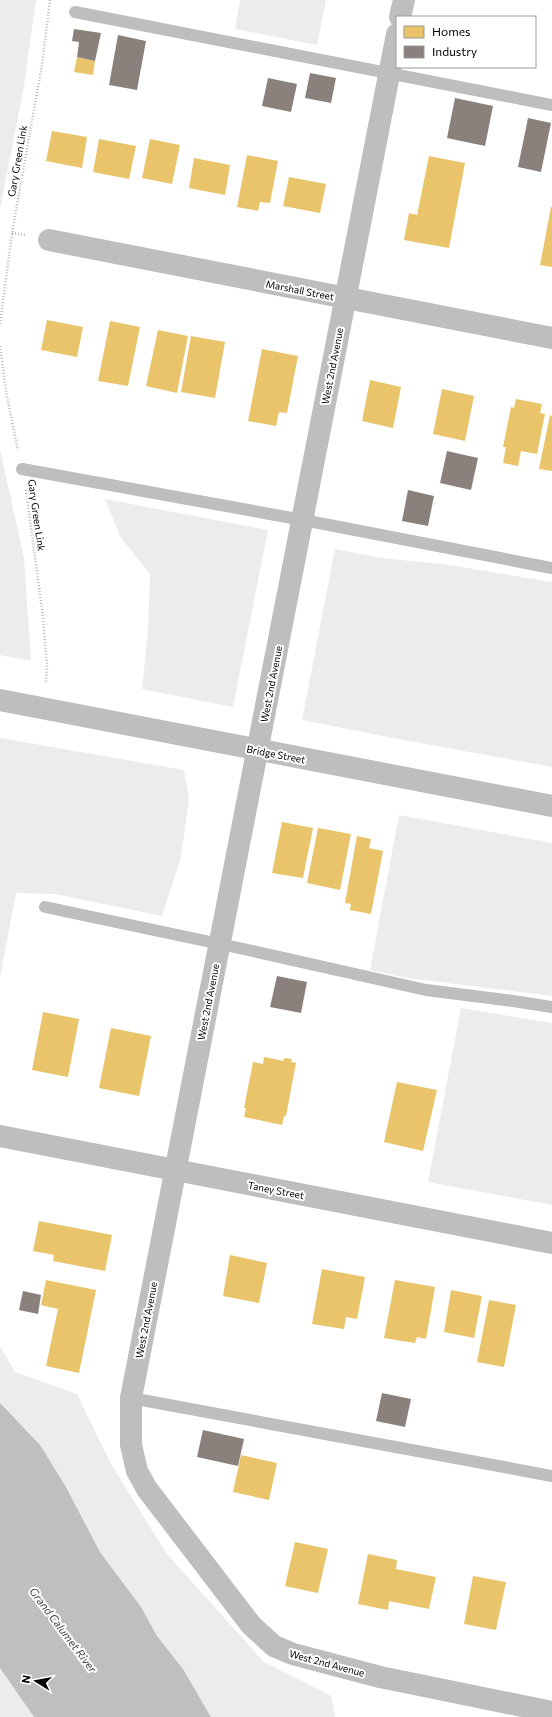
<svg xmlns="http://www.w3.org/2000/svg" width="552" height="1717" font-family="Commissioner,sans-serif">
<style>
.green{fill:#ececec}
.water{fill:#bfbfbf}
.homes{fill:#e9c46a}
.industry{fill:#8a817c}
.lines{fill:none;stroke-linecap:round;stroke-linejoin:round}
.path{stroke:#b9b9b9;stroke-width:2.5;stroke-dasharray:1 2;stroke-linecap:butt}
.service{stroke:#bebebe;stroke-width:12}
.minor{stroke:#bebebe;stroke-width:22}
.labels{text-anchor:middle;stroke-width:4;stroke-linejoin:round;paint-order:stroke}
.street-label{font-size:10px;fill:#000;stroke:#fff}
.water-label{font-size:11px;font-style:italic;fill:#444;stroke:#fff}
</style>
<rect width="100%" height="100%" fill="#fff"/>
<g class="green">
<path d="M0,0H36L24,86L0,209Z"/>
<path d="M240,0H326L317,45L235,29Z"/>
<path d="M0,450L24,558L31,661L0,655Z"/>
<path d="M105,499L268,530L233,707L142,689L148,631L150,574L121,538Z"/>
<path d="M335,549L381,558L450,565L552,582V767L398,739L302,720Z"/>
<path d="M0,738L184,770L189,798L181,857L162,916L55,894L16,893L0,978Z"/>
<path d="M399,815L552,843V996L407,978L370,970Z"/>
<path d="M461,1008L552,1023V1205L428,1182Z"/>
<path d="M0,1346L15,1372L77,1394L110,1462L166,1553L264,1662L331,1696L335,1717H211L183,1669L157,1636L140,1607L100,1552L66,1487L0,1403Z"/>
<path d="M0,1668L34,1717H0Z"/>
</g>
<path class="water" d="M0,1403L40,1445L66,1487L100,1552L141,1607L157,1636L183,1669L211,1717H34L0,1668Z"/>
<g class="homes">
<path d="M77,57L95,61L93,75L74,72Z"/>
<path d="M52,131L87,137L82,168L46,161Z"/>
<path d="M99,139L136,146L129,179L93,172Z"/>
<path d="M150,139L180,145L172,184L142,178Z"/>
<path d="M247,155L278,161L270,203L260,202L258,211L237,207Z"/>
<path d="M429,156L465,163L449,248L404,240L409,213L417,215Z"/>
<path d="M194,158L230,165L225,195L189,188Z"/>
<path d="M289,177L326,184L320,213L283,206Z"/>
<path d="M551,207H552V267L540,265Z"/>
<path d="M47,320L83,327L77,357L41,350Z"/>
<path d="M110,321L140,327L128,386L98,381Z"/>
<path d="M158,330L188,336L177,393L146,386Z"/>
<path d="M191,336L225,342L215,398L181,392Z"/>
<path d="M262,349L298,356L287,413L279,412L276,426L248,421Z"/>
<path d="M370,380L401,387L393,428L362,421Z"/>
<path d="M442,389L474,396L465,441L433,434Z"/>
<path d="M516,399L542,404L540,413L545,414L537,454L521,451L518,466L503,463L506,447H503L511,407L514,408Z"/>
<path d="M550,415L552,416V471L539,469Z"/>
<path d="M282,822L313,828L303,878L272,873Z"/>
<path d="M318,828L351,834L340,890L307,883Z"/>
<path d="M357,836L371,839L369,848L383,851L371,914L350,910L351,904L345,903Z"/>
<path d="M43,1012L79,1019L68,1077L32,1070Z"/>
<path d="M111,1028L151,1036L139,1096L99,1088Z"/>
<path d="M264,1057L284,1061V1058L292,1059L291,1062L296,1063L286,1116H284L282,1125L244,1117L246,1108H244L253,1062L263,1064Z"/>
<path d="M397,1082L437,1090L423,1151L384,1142Z"/>
<path d="M39,1221L112,1235L105,1271L53,1261L54,1255L33,1251Z"/>
<path d="M230,1255L267,1263L259,1303L223,1296Z"/>
<path d="M322,1269L365,1277L357,1319L346,1317L344,1329L312,1324Z"/>
<path d="M46,1280L96,1290L79,1373L46,1366L58,1309L41,1305Z"/>
<path d="M395,1280L435,1287L426,1339L417,1337L415,1343L384,1338Z"/>
<path d="M451,1290L482,1296L474,1338L444,1332Z"/>
<path d="M489,1300L516,1305L504,1367L477,1362Z"/>
<path d="M241,1455L277,1463L269,1500L233,1492Z"/>
<path d="M295,1542L328,1549L318,1593L285,1586Z"/>
<path d="M368,1554L397,1560L396,1569L436,1577L429,1609L389,1601L388,1610L358,1604Z"/>
<path d="M473,1576L506,1582L496,1630L464,1624Z"/>
</g>
<g class="industry">
<path d="M74,29L101,33L95,61L77,57L79,42L72,41Z"/>
<path d="M118,35L146,41L137,90L109,85Z"/>
<path d="M310,73L336,78L331,103L305,98Z"/>
<path d="M268,78L297,84L291,112L262,106Z"/>
<path d="M455,98L493,106L485,146L447,138Z"/>
<path d="M528,118L551,123L541,172L518,167Z"/>
<path d="M447,451L478,458L471,490L440,483Z"/>
<path d="M408,490L434,496L428,526L402,521Z"/>
<path d="M277,976L307,982L301,1013L270,1007Z"/>
<path d="M23,1291L41,1295L38,1314L19,1310Z"/>
<path d="M382,1393L411,1399L405,1427L376,1421Z"/>
<path d="M203,1430L244,1439L238,1466L197,1457Z"/>
</g>
<g class="lines">
<g class="path">
<path d="M12,233L25,235"/>
<path d="M0,324L12,233L42,65L50,0"/>
<path d="M0,346L7,397L18,450"/>
<path d="M26,490L43,617L47,665L46,683"/>
</g>
<g class="service">
<path d="M75,12L552,105"/>
<path d="M22,469L303,520L552,568"/>
<path d="M45,907L253,951L426,990L513,1001L552,1007"/>
<path d="M131,1398L552,1476"/>
</g>
<g class="minor">
<path d="M400,17L404,0"/>
<path d="M397,34L131,1398V1445L137,1471L147,1489L251,1625L274,1646L293,1654L380,1677L552,1712"/>
<path d="M49,240L552,338"/>
<path d="M0,700L552,806"/>
<path d="M0,1136L552,1243"/>
</g>
</g>
<g class="labels">
<g class="street-label">
<text transform="translate(17 161) rotate(-80)" y="4">Gary Green Link</text>
<text transform="translate(300 290) rotate(11)" y="4">Marshall Street</text>
<text transform="translate(332 366) rotate(-79)" y="4">West 2nd Avenue</text>
<text transform="translate(37 515) rotate(82)" y="4">Gary Green Link</text>
<text transform="translate(271 684) rotate(-79)" y="4">West 2nd Avenue</text>
<text transform="translate(276 754) rotate(11)" y="4">Bridge Street</text>
<text transform="translate(208 1002) rotate(-79)" y="4">West 2nd Avenue</text>
<text transform="translate(276 1190) rotate(11)" y="4">Taney Street</text>
<text transform="translate(146 1320) rotate(-79)" y="4">West 2nd Avenue</text>
<text transform="translate(327 1663) rotate(15)" y="4">West 2nd Avenue</text>
</g>
<g class="water-label">
<text transform="translate(63 1630) rotate(53)" y="4">Grand Calumet River</text>
</g>
</g>
<rect x="396" y="16" width="140" height="52" fill="#ffffff" stroke="#999999"/>
<rect x="404" y="26" width="20" height="12" fill="#e9c46a" stroke="#999999"/>
<text x="432" y="36" font-size="12" fill="#000000">Homes</text>
<rect x="404" y="46" width="20" height="12" fill="#8a817c" stroke="#999999"/>
<text x="432" y="56" font-size="12" fill="#000000">Industry</text>
<g transform="translate(36 1681) rotate(281)" stroke="#ffffff" stroke-width="3" paint-order="stroke">
<path d="M0-3L7 15L0 10L-7 15Z" fill="#000000"/>
<text y="-6" font-size="11" font-weight="bold" text-anchor="middle" fill="#000000">N</text>
</g>
</svg>
